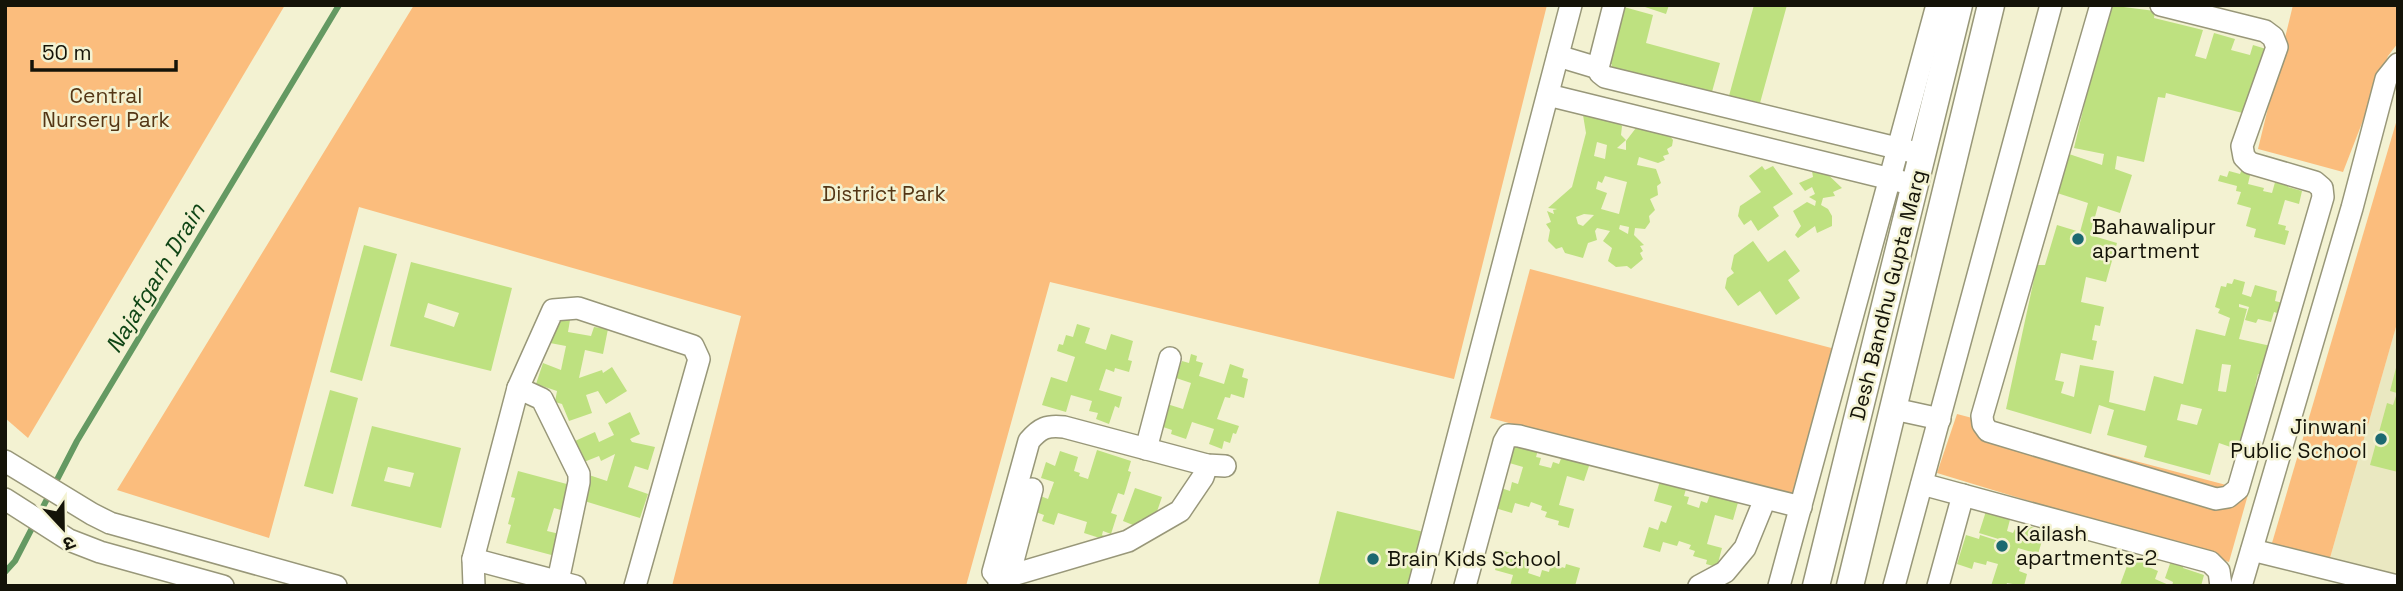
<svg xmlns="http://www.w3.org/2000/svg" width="2403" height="591" font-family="'Space Grotesk','Noto Sans Devanagari',sans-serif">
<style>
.built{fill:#eae8c1}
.green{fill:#fbbd7d}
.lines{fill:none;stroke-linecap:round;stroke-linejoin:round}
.stream{stroke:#649962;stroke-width:6}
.building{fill:#bee180;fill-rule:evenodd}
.minor-casing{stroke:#989779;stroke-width:24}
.tertiary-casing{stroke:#989779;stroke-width:29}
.minor{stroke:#fff;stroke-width:21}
.tertiary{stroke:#fff;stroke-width:26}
.poi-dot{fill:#1c6970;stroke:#f3f2d2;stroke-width:2.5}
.labels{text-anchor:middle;stroke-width:5;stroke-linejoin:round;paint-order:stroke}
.park-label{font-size:21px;fill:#543615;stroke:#f3f2d2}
.poi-label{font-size:21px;fill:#141308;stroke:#f3f2d2;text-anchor:start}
.street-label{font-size:21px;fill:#141308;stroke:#f3f2d2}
.water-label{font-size:23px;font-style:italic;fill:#104616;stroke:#f3f2d2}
</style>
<rect width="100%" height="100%" fill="#f3f2d2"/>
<path class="built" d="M2398,320V575L2330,558Z"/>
<g class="green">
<path d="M5,5H285L28,438L5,418Z"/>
<path d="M414,5H1547L1454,379L1050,282L966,586H672L741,316L359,207L269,538L117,490Z"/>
<path d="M2293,5H2398V43L2388,56L2343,172L2258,149Z"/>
<path d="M2398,116V320L2330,558L2272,543Z"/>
<path d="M1530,269L1839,350L1799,500L1490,418Z"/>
<path d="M1957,414L2249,491L2229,562L1937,473Z"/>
</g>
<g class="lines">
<path class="stream" d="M5,572L15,561L77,441L339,5"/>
</g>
<g class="building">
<path d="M1639,5H1669L1666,14Z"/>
<path d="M1754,5H1787L1760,103L1749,100L1746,108L1727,103Z"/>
<path d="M2108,5L2155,11L2154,18L2203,30L2195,56L2206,59L2214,33L2235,39L2231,50L2250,55L2253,45L2266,49L2250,115L2166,93L2165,98L2158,97L2144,162L2117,156L2115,169L2132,175L2120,213L2098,206L2090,235L2117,243L2106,282L2086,277L2081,302L2104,307L2100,326L2095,325L2092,340L2097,341L2093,360L2061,353L2055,380L2064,382L2061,393L2074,397L2080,365L2114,371L2109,402L2145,411L2154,376L2183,384L2196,329L2225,336L2230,318L2218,313L2220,309L2215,307L2221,286L2226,287L2227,283L2232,284L2234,279L2245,282L2242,294L2251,297L2255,285L2277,291L2275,301L2283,303L2280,314L2274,312L2271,322L2258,319L2256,323L2245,320L2249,307L2239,304V307L2247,309L2239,339L2271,346L2264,376L2258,374L2255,387L2261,388L2239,450L2219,443L2210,475L2144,457L2147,446L2107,435L2114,410L2099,405L2091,434L2006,409L2037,265H2045L2057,225L2080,232L2088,203L2054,192L2066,153L2102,165L2104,154L2074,148ZM2222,364L2231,365L2226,392L2218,391ZM2181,404L2202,409L2197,425L2177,420Z"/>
<path d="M1624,7L1653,15L1646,43L1720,63L1710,99L1610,72L1612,64H1609Z"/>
<path d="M1593,108L1611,114L1622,126L1621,135L1626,140L1617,148L1626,150V141L1639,124L1666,131L1673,140L1672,146L1667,149L1669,154L1663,156L1665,160L1658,163L1639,157L1637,165L1656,169L1661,183L1657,186L1658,195L1650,199L1655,210L1649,216L1650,222L1645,229L1635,228L1634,235L1644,245L1640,246L1643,251L1640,253L1643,259L1631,269L1627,266L1616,267L1608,261L1612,248L1603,241L1610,231L1597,228L1595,231L1597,240L1588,243L1583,258L1565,253L1562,247L1556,249L1548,241L1550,230L1546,224L1551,222L1547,211L1554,214L1553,210L1557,209L1548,208L1572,187L1586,133L1583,115ZM1597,142L1607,145L1605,159L1594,156ZM1605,176L1627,182L1619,214L1601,209L1607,193L1596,189L1598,181L1602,183ZM1584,214L1594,215L1583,226L1578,224L1576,217ZM1620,225L1629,227L1628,234L1619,229Z"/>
<path d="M1762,166L1765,170L1773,166L1793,194L1773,207L1779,216L1758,231L1751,220L1744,225L1738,216L1740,206L1761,192L1749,176Z"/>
<path d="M1821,168L1842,188L1833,192L1835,196L1823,198L1821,205L1828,209L1832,216V226L1817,233L1815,226L1798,238L1795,235L1801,226L1793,211L1807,202L1815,206L1816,201L1809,197L1815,194L1812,187L1805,191L1799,183L1813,177L1812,171Z"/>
<path d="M2242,169L2251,171L2248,184L2264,188L2263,191L2272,193L2277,175L2290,179L2288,187L2302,191L2299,204L2285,200L2278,224L2286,226L2285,230L2289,231L2285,245L2254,237L2256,229L2246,226L2251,208L2237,204L2241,192L2236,191L2237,186L2218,181L2220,175L2227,177L2229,171L2240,174Z"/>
<path d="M1753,241L1768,262L1785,250L1800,271L1788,280L1800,298L1776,315L1760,291L1738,306L1725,288L1727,278L1734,273L1731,269L1734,255Z"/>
<path d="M364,245L397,254L362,381L330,372Z"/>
<path d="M411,262L512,288L491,371L390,346ZM428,303L459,313L454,327L424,317Z"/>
<path d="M555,317L570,320L568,332L591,336L594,327L608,329L603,354L585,350L579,378L602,370L603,373L612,367L627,391L606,404L598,391L586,395L592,413L569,421L562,404L555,402L557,391L536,384L543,363L561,370L566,346L550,343Z"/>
<path d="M1077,324L1090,328L1085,343L1106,350L1111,334L1133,341L1128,360L1132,361L1129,372L1115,368L1114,372L1106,369L1099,390L1122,397L1119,408L1115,406L1109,424L1096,419L1098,413L1089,411L1092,401L1071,395L1066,412L1042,405L1051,377L1067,382L1075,357L1057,351L1059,344L1063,345L1066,335L1073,337Z"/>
<path d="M1191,354L1197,356L1196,361L1203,363L1199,376L1224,384L1230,364L1244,369L1242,377L1248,379L1244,398L1231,394L1230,398L1225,397L1217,419L1239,426L1236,434L1233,433L1230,443L1224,441L1222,449L1209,444L1214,429L1192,422L1186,439L1171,434L1172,430L1160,426L1167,404L1183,409L1191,383L1173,377L1175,370L1178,371L1182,361L1189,363Z"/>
<path d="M2397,364H2398V472L2370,465L2387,403L2393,405L2397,393L2390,391Z"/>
<path d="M330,390L358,398L333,494L304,486Z"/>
<path d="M630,412L640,434L630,439L632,442L655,447L648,470L635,466L628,487L648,494L640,518L581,500L589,475L607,481L615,454L601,461L599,456L584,462L575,441L595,432L599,442L614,435L608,423Z"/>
<path d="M372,426L461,448L441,528L351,506ZM388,467L414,473L410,487L384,481Z"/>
<path d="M1511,442L1538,450L1536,457L1541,458L1539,465L1551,468L1553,462L1559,464L1562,456L1591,460L1584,481L1567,476L1559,505L1574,509L1569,528L1558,525L1559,521L1545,517L1547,512L1541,510L1542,506L1531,502L1529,507L1515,503L1512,513L1495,508L1501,488L1510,491L1512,482L1518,484L1523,467L1506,462Z"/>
<path d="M1097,450L1131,461L1128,471L1131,472L1124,495L1118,493L1111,513L1117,515L1111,534L1103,531L1102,535L1110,538L1109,541L1084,533L1087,522L1058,513L1054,525L1042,521L1044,515L1033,511L1038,495L1048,499L1054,482L1041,478L1046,462L1055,466L1060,451L1078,457L1074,471L1080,473L1079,476L1088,479Z"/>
<path d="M518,471L578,487L571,513L554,508L547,531L564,535L559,557L506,543L511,525L508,524L515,498L511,497Z"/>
<path d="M1660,481L1686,489L1684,496L1689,497L1687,504L1699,508L1701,501L1707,503L1710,495L1723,499L1725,495L1739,499L1733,520L1715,515L1707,544L1722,548L1717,567L1706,564L1707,560L1693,556L1695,551L1689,549L1691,545L1679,541L1677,546L1663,542L1660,552L1643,547L1649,527L1658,530L1661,521L1666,523L1672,506L1654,501Z"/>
<path d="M1135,488L1162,497L1153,523L1141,519L1138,527L1123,521Z"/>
<path d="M1987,508L2012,512L2007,531L2013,533L2015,529L2026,532L2028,526L2045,531L2038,554L2018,548L2015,557L2023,559L2019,571L2027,574L2024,586L2007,583L2006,586H1991L1998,564L1987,561L1986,565L1974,562L1972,569L1957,564L1966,535L1979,539L1980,535L2005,543V541L1979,533Z"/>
<path d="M1337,511L1428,533L1414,586H1318Z"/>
<path d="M1501,550L1527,558L1525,565L1530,566L1528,573L1540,577L1542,570L1549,572L1551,564L1565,568L1566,564L1580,568L1575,586H1510L1513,575L1495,570Z"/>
<path d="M2131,555L2145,560L2144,565L2158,571L2155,579L2171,586L2120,585Z"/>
<path d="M2172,558L2185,562L2183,568L2204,575L2201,586H2172L2173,582L2165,578Z"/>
</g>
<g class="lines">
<defs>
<g id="minor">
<path d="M1614,5L1598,68L1600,73L1605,77L1913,152"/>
<path d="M2101,5L1982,416L1983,424L1988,431L2216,499L2228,497L2238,489L2323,197L2322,188L2315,182L2250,163L2244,157L2242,146L2277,47L2273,37L2265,31L2161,5"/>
<path d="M1558,56L1598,68"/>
<path d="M1548,95L1903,182"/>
<path d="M518,388L542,399L579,474V482L558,581"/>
<path d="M1894,409L1940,419"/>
<path d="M1146,449L1170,358"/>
<path d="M5,461L92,514L110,523L336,586"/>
<path d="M1922,484L2210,562L2219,571L2221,586"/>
<path d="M5,499L69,540L100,552L223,586"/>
<path d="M2252,550L2397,586"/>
<path d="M473,559L575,586"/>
<path d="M1009,576L1032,489"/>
<path d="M999,579L1128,541L1180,511L1203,477L1207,465"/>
<path d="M474,586L473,559L518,388L553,310L578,308L693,346L699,359L635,586"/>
<path d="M999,586V579L993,572L1029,441C1040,428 1047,425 1064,427L1207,465L1225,466"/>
<path d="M1419,586L1571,5"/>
<path d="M1465,586L1504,442L1508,435L1519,436L1801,507"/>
<path d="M1699,586L1725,572L1745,548L1765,499"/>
<path d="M1779,586L1937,5"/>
<path d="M1894,586L2051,5"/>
<path d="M1938,586L1963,495"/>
<path d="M2241,586L2352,208L2386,79L2398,64"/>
</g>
<g id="tertiary">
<path d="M1816,586L1959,5"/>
<path d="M1850,586L1991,5"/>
</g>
</defs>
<use href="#minor" class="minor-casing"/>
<use href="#tertiary" class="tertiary-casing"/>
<use href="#minor" class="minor"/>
<use href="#tertiary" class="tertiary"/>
</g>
<g class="poi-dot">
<circle cx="2078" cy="239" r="7"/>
<circle cx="2381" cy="439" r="7"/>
<circle cx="2002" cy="546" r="7"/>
<circle cx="1373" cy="559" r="7"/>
</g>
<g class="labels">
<g class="park-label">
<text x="106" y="103">Central<tspan x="106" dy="24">Nursery Park</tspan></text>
<text x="884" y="201">District Park</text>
</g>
<g class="poi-label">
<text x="2092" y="234">Bahawalipur<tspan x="2092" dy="24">apartment</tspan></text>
<text x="2367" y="434" text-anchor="end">Jinwani<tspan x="2367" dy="24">Public School</tspan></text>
<text x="2016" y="541">Kailash<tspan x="2016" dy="24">apartments-2</tspan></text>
<text x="1387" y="566">Brain Kids School</text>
</g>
<g class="street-label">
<text transform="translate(1888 295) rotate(-76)" y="7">Desh Bandhu Gupta Marg</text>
</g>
<g class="water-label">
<text transform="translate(155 278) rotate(-59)" y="8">Najafgarh Drain</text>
</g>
</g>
<rect width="2403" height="591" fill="none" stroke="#141308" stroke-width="14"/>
<g transform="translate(63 528) rotate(158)" stroke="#f3f2d2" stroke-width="5" paint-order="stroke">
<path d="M0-5L12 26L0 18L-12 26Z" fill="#141308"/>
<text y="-10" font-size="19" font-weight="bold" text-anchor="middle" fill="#141308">उ</text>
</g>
<path d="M32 60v10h144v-10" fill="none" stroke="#141308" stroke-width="3.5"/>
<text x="42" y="60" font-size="21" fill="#141308" stroke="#f3f2d2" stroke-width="5" paint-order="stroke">50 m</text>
</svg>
